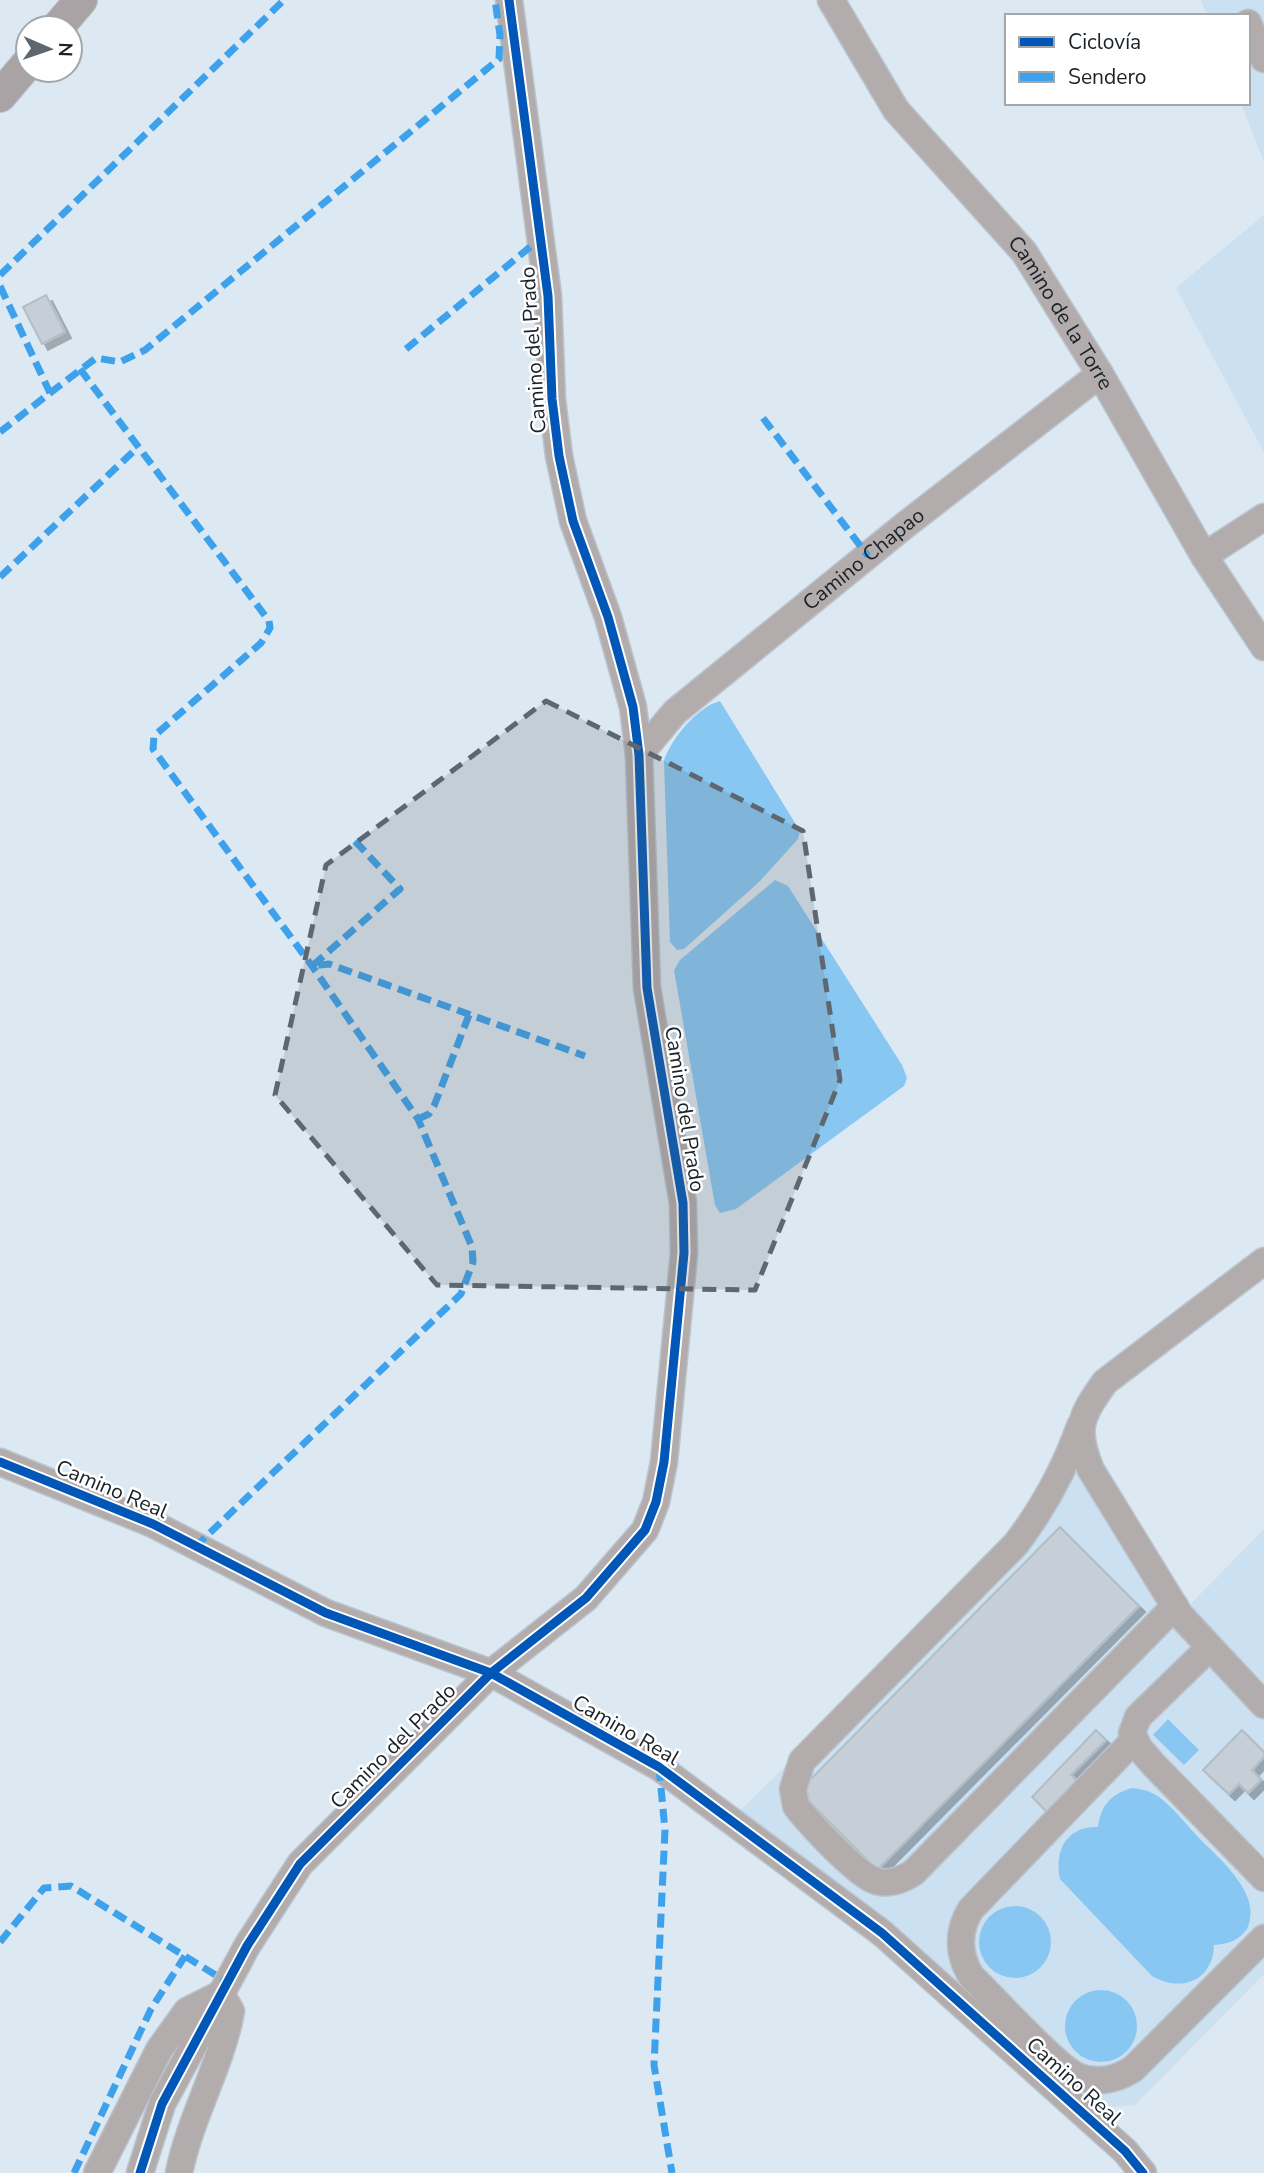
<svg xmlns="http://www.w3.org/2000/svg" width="1264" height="2173" font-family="'Nunito Sans',sans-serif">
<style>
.built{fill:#cbe0f0}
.water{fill:#89c7f3}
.building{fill:#c6cfd7;stroke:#b3bdc4;stroke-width:2;filter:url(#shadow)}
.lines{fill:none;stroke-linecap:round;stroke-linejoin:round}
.minor-casing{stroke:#bbc4cc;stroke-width:29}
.major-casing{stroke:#bbc4cc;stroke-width:34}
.minor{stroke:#b3acad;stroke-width:26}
.major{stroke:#aaa3a6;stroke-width:32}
.quiet{stroke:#3da2eb;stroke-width:7;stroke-dasharray:14 7;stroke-linecap:butt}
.cycleway-casing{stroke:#fff;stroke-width:13}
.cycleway{stroke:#0057b8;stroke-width:9}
.marked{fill:#5e676f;fill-opacity:0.2;stroke:#5e676f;stroke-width:5;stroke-dasharray:14 9;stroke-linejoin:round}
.labels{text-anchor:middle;stroke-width:5;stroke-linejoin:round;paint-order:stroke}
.street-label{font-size:21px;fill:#1a2228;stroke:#fff}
</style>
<defs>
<filter id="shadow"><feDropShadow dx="6" dy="6" stdDeviation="0" flood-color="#0004"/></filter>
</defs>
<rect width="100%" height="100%" fill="#dce8f2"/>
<g class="built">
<path d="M1201,0H1264V162L1241,103H1248V16H1207Z"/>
<path d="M1264,215V452L1176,288Z"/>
<path d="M1064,1451L1180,1615L1264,1529V1974L1135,2105L1088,2109L737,1814L1005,1549Z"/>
</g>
<g class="water">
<path d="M720,701L800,831L798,839L759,882L684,949L677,950L670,942L664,760C672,738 697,707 720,701Z"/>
<path d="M775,880L788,886L902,1065L907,1078L904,1086L736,1209L720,1213L715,1205L674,970L680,960Z"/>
<path d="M1168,1719L1199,1750L1184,1765L1153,1735Z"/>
<path d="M1132,1788C1140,1789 1147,1790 1154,1794C1170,1803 1184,1822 1197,1836C1218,1858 1264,1894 1247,1929C1238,1941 1228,1944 1214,1945C1213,1981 1181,1993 1152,1976L1060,1879C1054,1850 1067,1826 1098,1827C1101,1805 1111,1794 1132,1788Z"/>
<circle cx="1015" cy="1942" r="36"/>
<circle cx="1101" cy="2026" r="36"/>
</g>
<g class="building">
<path d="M46,295L65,332L42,344L23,307Z"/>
<path d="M1060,1527L1139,1606L877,1870L799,1791Z"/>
<path d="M1096,1730L1106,1740L1071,1775L1078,1782L1048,1813L1032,1797Z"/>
<path d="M1242,1730L1264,1752V1757L1252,1770L1261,1780L1248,1793L1239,1784L1229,1794L1203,1770Z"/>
</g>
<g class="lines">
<defs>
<g id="minor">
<path id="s1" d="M831,0L896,110L1024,252L1100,374L1204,556L1264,647"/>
<path d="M1248,23L1264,59"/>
<path d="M1204,556L1264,517"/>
<path id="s2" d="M639,755L675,712L904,526L1100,374"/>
<path d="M1264,1261L1105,1382C1080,1417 1074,1429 1091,1470L1180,1615L1264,1705"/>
<path d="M1080,1426C1064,1471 1044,1507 1016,1544L802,1761L793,1789L796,1806C809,1823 858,1876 876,1881C890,1885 901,1880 913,1873L1175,1606"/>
<path d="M0,1462L153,1524L326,1613L491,1673L659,1767L882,1933L1125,2151L1143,2173"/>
<path d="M1208,1649L1138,1717L1132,1733L1139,1748L1153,1764L1264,1878"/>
<path d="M1134,1740L971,1909C957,1931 958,1954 971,1976C993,1997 1055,2066 1077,2076C1096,2084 1116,2080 1133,2069L1264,1938"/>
<path d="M97,2173L159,2050L187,2011L221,1994"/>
<path d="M140,2173L162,2104L247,1946L300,1864L491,1673L586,1598L645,1530L656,1502L664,1462L684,1253L683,1203L647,988L639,755L633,707L608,617L573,521L559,456L552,399L548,296L509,0"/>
<path d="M179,2173C190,2117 221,2067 231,2011L221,1994"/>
</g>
<g id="major">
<path d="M57,28L81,0"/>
<path d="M0,96L28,63"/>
</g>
</defs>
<use href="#minor" class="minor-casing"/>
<use href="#major" class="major-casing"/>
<use href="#minor" class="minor"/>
<use href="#major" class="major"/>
<g class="quiet">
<path d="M0,275L284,0"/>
<path d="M0,286L50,393L0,432"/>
<path d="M406,349L541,238"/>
<path d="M80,369L269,621L270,628L261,643L154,736L153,749L312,966L418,1119L472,1247L473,1262L461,1294L196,1546"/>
<path d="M50,393L96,358L120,362L145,350L499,59L500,35L495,0"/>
<path d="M763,418L868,556"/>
<path d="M0,577L137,448"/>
<path d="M355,841L400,889L312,966L329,964L585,1056"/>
<path d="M418,1119L429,1114L434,1106L469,1015"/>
<path d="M659,1767L665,1830L654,2065L672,2173"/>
<path d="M0,1942L44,1888L71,1886L227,1982"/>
<path d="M74,2173L151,2009L185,1956"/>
</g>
<defs>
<g id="cycleway">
<path d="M0,1462L153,1524L326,1613L491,1673L659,1767L882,1933L1125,2151L1143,2173"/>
<path d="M140,2173L162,2104L247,1946L300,1864L491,1673L586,1598L645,1530L656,1502L664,1462L684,1253L683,1203L647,988L639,755L633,707L608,617L573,521L559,456L552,399L548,296L509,0"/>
</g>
</defs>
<use href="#cycleway" class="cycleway-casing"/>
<use href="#cycleway" class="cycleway"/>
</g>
<path class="marked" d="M546,701L803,831L840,1080L755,1290L437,1285L275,1095L326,865Z"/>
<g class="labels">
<g class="street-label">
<text dy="7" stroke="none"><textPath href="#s1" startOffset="390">Camino de la Torre</textPath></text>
<text transform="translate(533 350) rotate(-94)" y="7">Camino del Prado</text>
<text dy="7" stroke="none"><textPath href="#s2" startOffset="299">Camino Chapao</textPath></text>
<text transform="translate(685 1109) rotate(81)" y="7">Camino del Prado</text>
<text transform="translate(112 1489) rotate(23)" y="7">Camino Real</text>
<text transform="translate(626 1730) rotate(30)" y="7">Camino Real</text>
<text transform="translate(393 1746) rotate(-45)" y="7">Camino del Prado</text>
<text transform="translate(1074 2081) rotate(42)" y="7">Camino Real</text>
</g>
</g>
<rect x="1005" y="14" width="245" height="91" fill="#ffffff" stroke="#a3a7a9" stroke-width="2"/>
<rect x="1019" y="37" width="35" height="10" fill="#0057b8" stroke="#a3a7a9" stroke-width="2"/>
<text x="1068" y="49" font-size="21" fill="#1a2228">Ciclovía</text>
<rect x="1019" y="72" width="35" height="10" fill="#3da2eb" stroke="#a3a7a9" stroke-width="2"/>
<text x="1068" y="84" font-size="21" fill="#1a2228">Sendero</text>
<g transform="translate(49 49) rotate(92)"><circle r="33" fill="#ffffff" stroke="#a3a7a9" stroke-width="2"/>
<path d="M0-5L12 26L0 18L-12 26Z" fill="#5e676f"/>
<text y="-10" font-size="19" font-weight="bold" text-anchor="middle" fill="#1a2228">N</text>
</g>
</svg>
